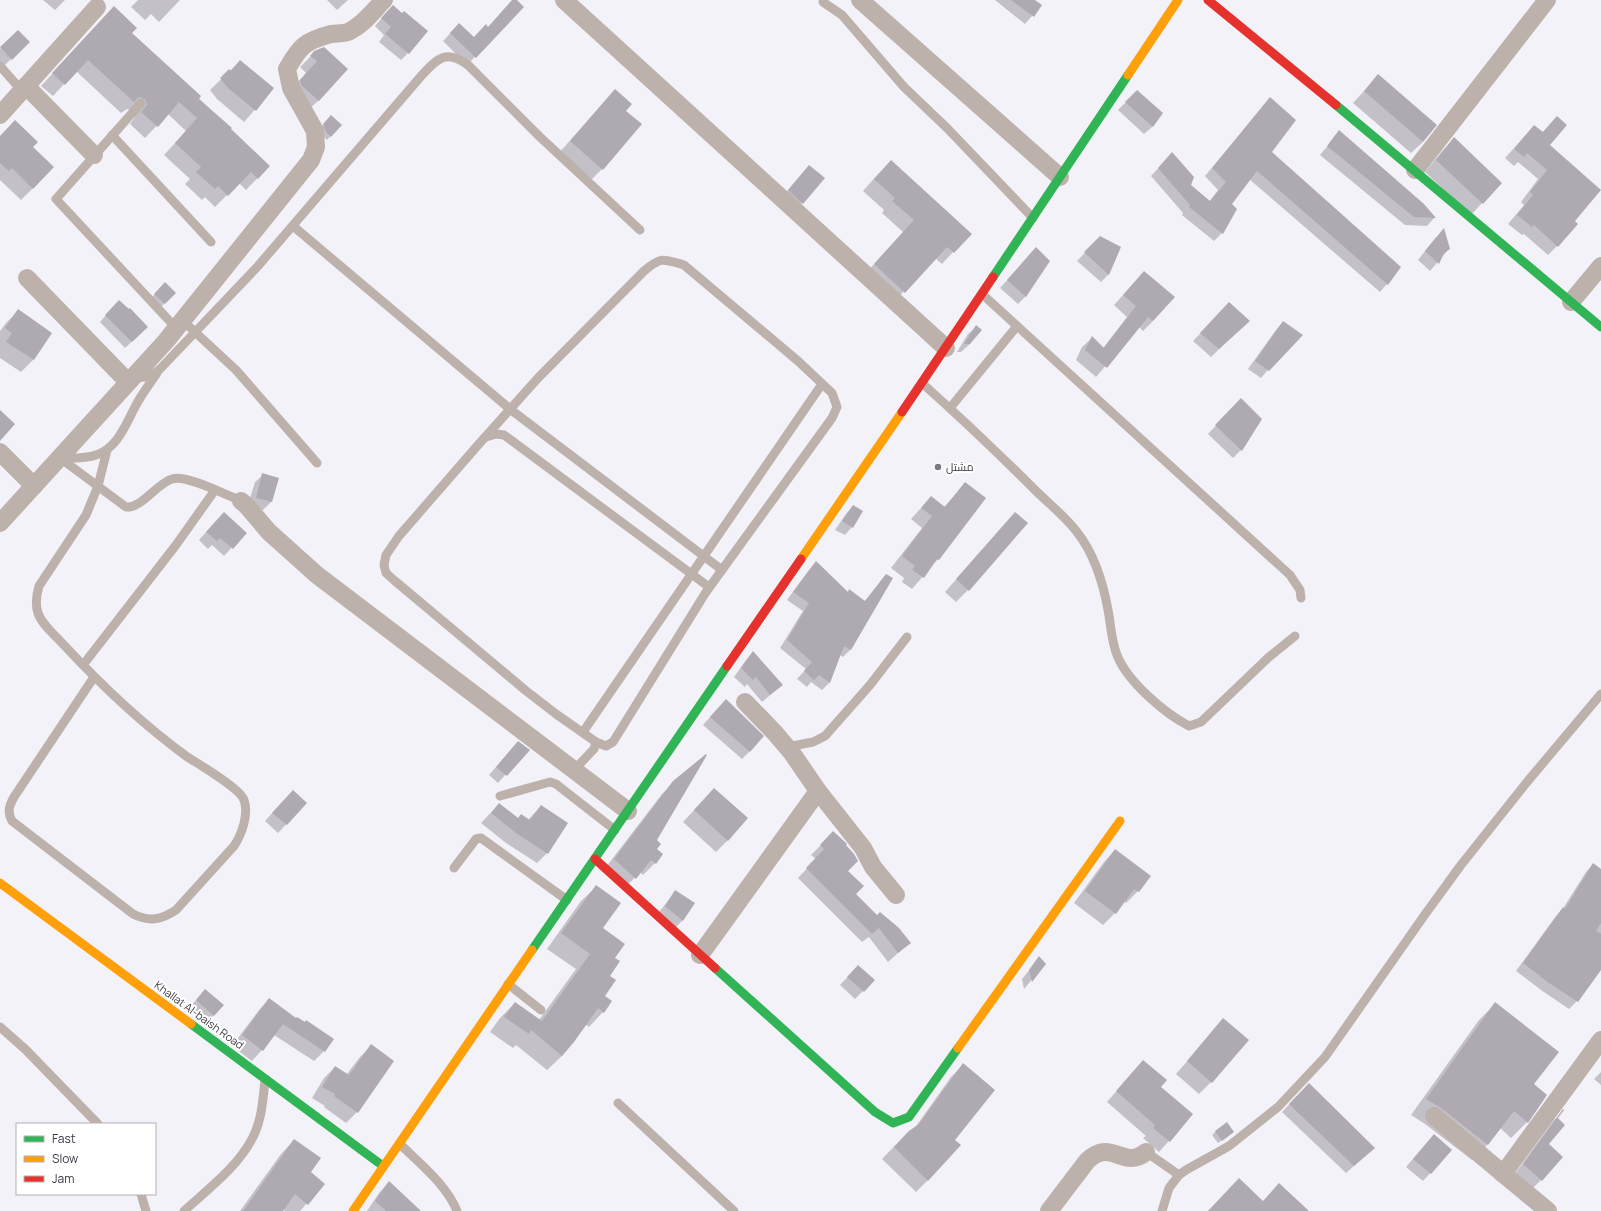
<svg xmlns="http://www.w3.org/2000/svg" width="1601" height="1211" font-family="Manrope,Cairo,sans-serif">
<style>
.shadow{fill:#0003}
.building{fill:#afaab2}
.lines{fill:none;stroke-linecap:round;stroke-linejoin:round}
.lane{stroke:#bdb2ab;stroke-width:9}
.street{stroke:#bdb2ab;stroke-width:18}
.fast{stroke:#30b455;stroke-width:9}
.slow{stroke:#ff9f0a;stroke-width:9}
.jam{stroke:#e5322d;stroke-width:9}
.poi-dot{fill:#7c7883;stroke:#fff;stroke-width:1.5}
.labels{text-anchor:middle;stroke-width:4;stroke-linejoin:round;paint-order:stroke}
.poi-label{font-size:11px;fill:#3b3744;stroke:#fff;text-anchor:start}
.street-label{font-size:11px;fill:#3b3744;stroke:#fff}
</style>
<rect width="100%" height="100%" fill="#f4f2f9"/>
<g class="shadow">
<path d="M43,0H65L55,10Z"/>
<path d="M138,0H180L159,22L151,14L145,20L131,7Z"/>
<path d="M327,0H348L337,10Z"/>
<path d="M513,0H515L523,7L467,65L443,41L459,24L474,38L488,28Z"/>
<path d="M995,0H1033L1041,6L1025,24Z"/>
<path d="M386,13L408,53L401,60L379,42L384,35L375,26Z"/>
<path d="M102,20L131,33L269,166L246,190L239,183L215,207L205,197L202,200L185,184L190,179L164,155L186,131L168,114L145,138L130,124L135,117L133,111L127,109L121,113L76,71L53,96L41,86Z"/>
<path d="M18,31L28,42L3,67L0,64V49Z"/>
<path d="M323,48L319,100L307,111L289,92L306,73L300,67L315,52Z"/>
<path d="M240,61L273,89L244,122L217,99L210,90Z"/>
<path d="M1378,76L1423,142L1411,153L1353,103Z"/>
<path d="M615,90L625,111L602,169L590,181L558,154Z"/>
<path d="M1137,91L1161,113L1152,127L1144,134L1118,110Z"/>
<path d="M1270,98L1271,152L1387,284L1380,292L1249,179L1230,204L1236,209L1222,233L1214,241L1182,215L1183,213L1151,176L1165,161L1190,186L1209,202L1218,190L1205,176Z"/>
<path d="M331,117L340,126L327,140L322,135L320,128Z"/>
<path d="M1557,117L1548,146L1573,221L1557,246L1548,255L1524,234L1522,235L1508,224L1524,205L1521,202L1538,179L1518,162L1514,166L1505,158L1534,126L1542,133Z"/>
<path d="M1339,132L1424,205L1434,218L1427,226L1405,225L1320,155Z"/>
<path d="M0,137L32,147L33,188L21,200L0,180Z"/>
<path d="M1454,139L1482,203L1471,215L1425,172L1442,151Z"/>
<path d="M879,173L953,252L942,264L935,258L893,303L863,276L903,232L882,213L884,210L863,191Z"/>
<path d="M802,174V203L795,211L781,198Z"/>
<path d="M1100,237L1109,274L1101,282L1077,261Z"/>
<path d="M1436,237L1449,249L1430,271L1418,260Z"/>
<path d="M1029,256L1026,296L1018,304L1000,288Z"/>
<path d="M1144,272L1153,321L1143,331L1139,327L1096,377L1076,360L1082,347L1092,338L1103,348L1127,317L1114,305Z"/>
<path d="M165,284L174,293L161,307L151,298Z"/>
<path d="M113,307L147,327L125,348L100,322Z"/>
<path d="M18,311L51,333L33,360L21,372L0,358V331L6,323Z"/>
<path d="M1221,312L1241,328L1211,357L1193,341Z"/>
<path d="M1283,322L1268,370L1261,378L1248,369L1276,330Z"/>
<path d="M976,327L970,344L961,352H957L968,334Z"/>
<path d="M1241,399L1261,419L1241,450L1233,458L1208,434Z"/>
<path d="M263,475L278,479L271,502L263,510L248,505L255,482Z"/>
<path d="M965,484L938,559L912,589L902,582L904,578L891,568L922,528L911,519L931,497L944,507Z"/>
<path d="M853,506L852,527L845,535L835,530L846,514Z"/>
<path d="M1015,513L968,590L956,602L945,592Z"/>
<path d="M216,521L245,533L224,556L212,545L208,549L199,540Z"/>
<path d="M816,563L847,593L849,591L864,602L887,575L892,578L850,650L843,657L840,655L829,683L822,690L811,682L807,687L797,679L806,669L780,648L803,611L787,600L809,570Z"/>
<path d="M753,652L782,685L762,702L747,684L745,687L734,677L746,660Z"/>
<path d="M718,708L750,751L742,759L703,725Z"/>
<path d="M518,742L528,750L498,783L489,775Z"/>
<path d="M674,782L655,840V863L643,875L640,872L623,890L603,871L662,794Z"/>
<path d="M714,789L728,840L716,852L683,822Z"/>
<path d="M285,799L306,803L278,833L265,821Z"/>
<path d="M499,804L517,819L528,820L541,806L547,853L537,863L506,843L481,823Z"/>
<path d="M833,833L855,894L877,916L909,943L888,962L869,937L862,942L798,878L816,859L811,855Z"/>
<path d="M1115,850L1138,891L1126,903L1124,901L1115,913L1103,925L1074,903L1104,862Z"/>
<path d="M1593,864L1601,870V969L1577,1001L1569,1009L1541,990L1516,971L1556,916L1562,910L1586,872Z"/>
<path d="M596,887L602,929L614,958L603,997V1012L589,1027L586,1025L562,1056L547,1070L516,1045L513,1048L490,1032L500,1018L515,1003L539,1020L576,969L547,949L581,901Z"/>
<path d="M676,891L694,903L682,921L676,927L659,912Z"/>
<path d="M1039,958L1045,964L1024,989L1022,979Z"/>
<path d="M858,966L874,980L855,999L840,985Z"/>
<path d="M205,990L214,1015L206,1023L189,1008Z"/>
<path d="M269,999L324,1051L314,1061L274,1035L262,1050L252,1061L232,1046L259,1010Z"/>
<path d="M1495,1004L1533,1084L1527,1122L1511,1138L1500,1128L1488,1144L1472,1160L1425,1124L1411,1115L1479,1020Z"/>
<path d="M1223,1020L1211,1082L1199,1094L1176,1074Z"/>
<path d="M371,1046L357,1112L346,1123L324,1107L325,1106L312,1098L324,1078L335,1067L347,1074L360,1057Z"/>
<path d="M963,1065L953,1140L928,1180L916,1192L882,1159L909,1131L914,1129L951,1077Z"/>
<path d="M1133,1072L1160,1087L1192,1115L1159,1152L1143,1138L1146,1136L1107,1102Z"/>
<path d="M1601,1072V1085L1594,1079Z"/>
<path d="M1301,1092L1374,1148L1346,1173L1282,1112Z"/>
<path d="M1558,1116L1556,1118L1564,1125L1547,1144L1541,1180L1531,1190L1514,1175L1553,1121Z"/>
<path d="M1216,1131L1233,1132L1218,1143L1212,1135Z"/>
<path d="M294,1140L310,1172L324,1184L300,1211H285L283,1209L282,1211H240L281,1154Z"/>
<path d="M1426,1144L1451,1150L1423,1181L1406,1167Z"/>
<path d="M389,1182L413,1211H367L379,1193Z"/>
</g>
<g class="building">
<path d="M512,0H517L524,7L476,58L450,33L459,23L474,37L486,24L488,27Z"/>
<path d="M1011,0H1035L1042,5L1034,17Z"/>
<path d="M393,5L402,13L404,11L428,31L409,54L385,34L391,27L381,18Z"/>
<path d="M114,6L137,28L132,33L201,96L199,99L232,128L231,129L270,166L258,179L251,172L228,196L218,186L215,189L196,172L201,167L175,143L197,118L179,102L158,127L141,112L147,105L145,99L139,97L134,102L88,60L65,85L52,73Z"/>
<path d="M18,30L30,42L12,60L0,47Z"/>
<path d="M324,47L348,69L319,101L301,85L300,80L317,61L310,56L314,51Z"/>
<path d="M240,60L274,88L256,111L228,88L220,78L229,69L231,71Z"/>
<path d="M1378,74L1437,125L1423,142L1364,91Z"/>
<path d="M615,89L632,104L626,111L642,124L603,170L570,141Z"/>
<path d="M1137,90L1163,113L1153,127L1125,102Z"/>
<path d="M1270,97L1296,120L1272,152L1401,267L1388,285L1257,171L1232,204L1237,209L1223,234L1189,207L1190,205L1158,168L1172,152L1194,177L1191,185L1210,201L1226,182L1212,168Z"/>
<path d="M331,115L342,125L331,137L326,132L323,124Z"/>
<path d="M1557,116L1567,125L1550,145L1601,190L1575,221L1578,224L1558,247L1534,225L1532,227L1517,215L1533,195L1530,192L1547,170L1527,153L1524,157L1514,149L1534,125L1543,132Z"/>
<path d="M15,120L38,142L33,147L54,167L33,189L12,168L9,171L0,163V136Z"/>
<path d="M1339,130L1424,204L1436,218L1414,217L1327,146Z"/>
<path d="M1454,137L1502,183L1483,204L1436,160Z"/>
<path d="M891,160L972,234L954,253L947,247L905,293L874,264L914,220L892,201L895,198L874,179Z"/>
<path d="M809,165L825,178L803,204L788,190Z"/>
<path d="M1444,228L1450,249L1444,253L1439,264L1425,251Z"/>
<path d="M1100,236L1121,247L1109,275L1084,252Z"/>
<path d="M1036,247L1050,261L1026,297L1007,280Z"/>
<path d="M1144,271L1175,297L1153,321L1148,317L1107,368L1085,350L1092,336L1104,348L1136,306L1123,295Z"/>
<path d="M165,282L176,293L165,304L154,294Z"/>
<path d="M119,300L129,309L130,308L148,327L132,342L105,315Z"/>
<path d="M1229,302L1250,321L1219,349L1200,333Z"/>
<path d="M18,309L52,333L34,360L6,342L12,333L5,328Z"/>
<path d="M1283,321L1303,335L1269,371L1255,361Z"/>
<path d="M976,325L982,330L970,344H964Z"/>
<path d="M1241,398L1262,419L1242,451L1215,425Z"/>
<path d="M0,410L15,424L0,441Z"/>
<path d="M262,473L279,478L272,502L256,498Z"/>
<path d="M965,482L986,498L939,560L937,559L924,578L912,570L915,566L902,556L932,516L921,508L931,496L945,507Z"/>
<path d="M853,505L863,511L853,528L842,521Z"/>
<path d="M224,512L247,533L233,549L220,538L217,541L206,532Z"/>
<path d="M1015,512L1028,523L969,591L956,579Z"/>
<path d="M816,561L848,592L849,589L865,601L886,574L893,578L851,650L844,646L830,683L819,675L814,680L804,671L812,662L787,640L809,603L793,592Z"/>
<path d="M753,651L783,685L770,695L756,677L753,680L741,668Z"/>
<path d="M726,699L764,736L750,752L710,717Z"/>
<path d="M518,741L530,750L507,776L496,767Z"/>
<path d="M706,754L707,755L657,840L661,844L657,849L663,854L656,864L651,860L636,879L614,859L673,781Z"/>
<path d="M714,788L748,818L728,841L694,810Z"/>
<path d="M293,790L307,803L287,825L272,813Z"/>
<path d="M499,803L518,818L521,814L530,820L541,805L568,823L548,854L516,833L491,813Z"/>
<path d="M833,831L845,842L847,844L846,845L854,854L858,861L848,871L864,886L856,894L877,915L880,912L899,928L911,943L898,953L879,928L872,934L806,868L824,849L820,845Z"/>
<path d="M1115,849L1151,876L1139,892L1134,889L1116,914L1085,891Z"/>
<path d="M1593,863L1601,869V923L1596,931L1601,934V970L1578,1002L1549,983L1523,963L1563,907L1565,909Z"/>
<path d="M596,885L621,903L603,928L625,944L615,958L620,961L610,976L616,980L605,996L612,1001L604,1013L598,1008L574,1042L562,1056L531,1030L529,1034L504,1017L515,1002L542,1021L590,954L561,933Z"/>
<path d="M675,890L695,903L683,921L665,906Z"/>
<path d="M1039,956L1046,964L1032,982L1029,970Z"/>
<path d="M858,965L875,980L864,992L847,977Z"/>
<path d="M205,989L224,1005L214,1016L196,1000Z"/>
<path d="M269,998L296,1018L297,1017L305,1022L306,1020L334,1039L325,1052L283,1024L263,1051L242,1035Z"/>
<path d="M1495,1002L1559,1052L1534,1084L1547,1095L1528,1123L1514,1111L1488,1145L1441,1108L1426,1099Z"/>
<path d="M1223,1018L1249,1040L1212,1083L1187,1061Z"/>
<path d="M371,1044L394,1061L358,1113L334,1096L335,1094L322,1087L335,1066L349,1075Z"/>
<path d="M1143,1060L1167,1080L1161,1087L1193,1114L1170,1142L1153,1128L1155,1125L1116,1091Z"/>
<path d="M963,1063L995,1090L955,1140L961,1145L928,1181L894,1147L909,1131L919,1124Z"/>
<path d="M1309,1083L1375,1148L1354,1166L1289,1104Z"/>
<path d="M1563,1109L1564,1110L1558,1118L1565,1125L1549,1144L1563,1157L1542,1181L1523,1164Z"/>
<path d="M1227,1122L1234,1132L1222,1141L1215,1131Z"/>
<path d="M1434,1134L1452,1150L1431,1174L1413,1159Z"/>
<path d="M294,1139L321,1158L311,1172L325,1184L308,1205L295,1194L283,1211H243Z"/>
<path d="M1239,1178L1263,1201L1279,1183L1309,1211H1208Z"/>
<path d="M389,1181L421,1211H386L375,1201Z"/>
</g>
<g class="lines">
<g class="lane">
<path d="M823,2L842,15L904,87L947,128L1033,218"/>
<path d="M0,66L22,91"/>
<path d="M141,103L56,199L176,328"/>
<path d="M112,135L211,242"/>
<path d="M293,226L510,409L722,570"/>
<path d="M982,294L1290,575L1300,590L1301,598"/>
<path d="M182,320L236,370L317,463"/>
<path d="M134,376C147,379 150,377 160,369L258,266L422,75C438,58 446,49 468,65L540,137L640,230"/>
<path d="M922,383C960,417 998,453 1034,489C1048,503 1065,516 1077,532C1095,555 1103,582 1108,610C1111,625 1111,640 1117,655C1127,681 1164,713 1189,726L1201,722L1269,657L1295,636"/>
<path d="M950,408L1017,326"/>
<path d="M486,437L496,434L504,435L709,587"/>
<path d="M60,458L126,507C141,509 156,484 172,479C186,474 226,495 241,501"/>
<path d="M60,458C71,458 85,459 96,455C117,448 125,426 134,409C140,396 149,385 157,373"/>
<path d="M83,665L176,545L215,490"/>
<path d="M94,677L14,797C9,806 7,812 12,821L133,914C149,922 161,920 176,910L234,846C242,834 249,814 244,800C240,788 198,764 186,756C141,723 101,685 63,644C55,635 42,625 38,613C35,604 36,596 39,586L86,515L98,486L107,450"/>
<path d="M583,732L822,384"/>
<path d="M787,747L813,742L825,736L870,685L907,637"/>
<path d="M574,770L594,749L596,742L556,714L525,690L395,581L386,573L384,565L386,555L399,536L478,445L538,378L644,271C662,256 663,259 684,265L798,361L832,393L837,407L832,418L706,592L613,742L606,746L596,742"/>
<path d="M500,796L550,782L556,784L615,830"/>
<path d="M454,868L476,839L481,838L567,900"/>
<path d="M508,984L541,1010"/>
<path d="M0,1027L25,1049L98,1124"/>
<path d="M618,1103L734,1211"/>
<path d="M400,1144C420,1164 446,1184 457,1211"/>
<path d="M1146,1152L1179,1175"/>
<path d="M141,1194L146,1211"/>
<path d="M184,1211C208,1189 238,1167 253,1137C262,1119 263,1099 265,1080"/>
<path d="M1162,1211L1169,1188L1179,1175L1186,1170L1229,1146L1278,1107L1325,1057L1426,913L1461,865L1527,782L1601,694"/>
</g>
<g class="street">
<path d="M564,0L946,348"/>
<path d="M860,0L1060,177"/>
<path d="M26,86L94,155"/>
<path d="M0,115L97,7"/>
<path d="M1415,170L1547,0"/>
<path d="M27,278L128,382"/>
<path d="M1571,302L1601,266"/>
<path d="M0,452L34,486"/>
<path d="M241,501L246,505L269,532L317,575L628,811"/>
<path d="M0,523L166,341L311,160L316,147L315,131L291,88L287,69C300,46 305,41 331,34C337,33 345,34 350,31C364,24 373,11 384,0"/>
<path d="M745,702L775,733L792,753L818,791L863,848L873,867L896,895"/>
<path d="M700,955L818,791"/>
<path d="M1434,1116L1548,1211"/>
<path d="M1503,1174L1601,1040"/>
<path d="M1049,1211L1087,1161C1112,1137 1123,1171 1146,1152"/>
</g>
<g class="fast">
<path d="M1336,105L1601,327"/>
<path d="M993,277L1128,75"/>
<path d="M532,950L727,666"/>
<path d="M715,968L875,1112L893,1123L909,1117L958,1048"/>
<path d="M191,1024L383,1166"/>
</g>
<g class="slow">
<path d="M1128,75L1178,0"/>
<path d="M801,559L902,412"/>
<path d="M0,883L191,1024"/>
<path d="M958,1048L1120,821"/>
<path d="M353,1211L532,950"/>
</g>
<g class="jam">
<path d="M1208,0L1336,105"/>
<path d="M902,412L993,277"/>
<path d="M727,666L801,559"/>
<path d="M595,859L715,968"/>
</g>
</g>
<circle class="poi-dot" cx="938" cy="467" r="4"/>
<g class="labels">
<g class="poi-label">
<text x="946" y="471">مشتل</text>
</g>
<g class="street-label">
<text transform="translate(199 1015) rotate(36)" y="4">Khallat Al-baish Road</text>
</g>
</g>
<rect x="16" y="1123" width="140" height="72" fill="#ffffff" stroke="#b1afb4"/>
<rect x="24" y="1136" width="20" height="6" fill="#30b455" stroke="#b1afb4"/>
<text x="52" y="1143" font-size="12" fill="#3b3744">Fast</text>
<rect x="24" y="1156" width="20" height="6" fill="#ff9f0a" stroke="#b1afb4"/>
<text x="52" y="1163" font-size="12" fill="#3b3744">Slow</text>
<rect x="24" y="1176" width="20" height="6" fill="#e5322d" stroke="#b1afb4"/>
<text x="52" y="1183" font-size="12" fill="#3b3744">Jam</text>
</svg>
